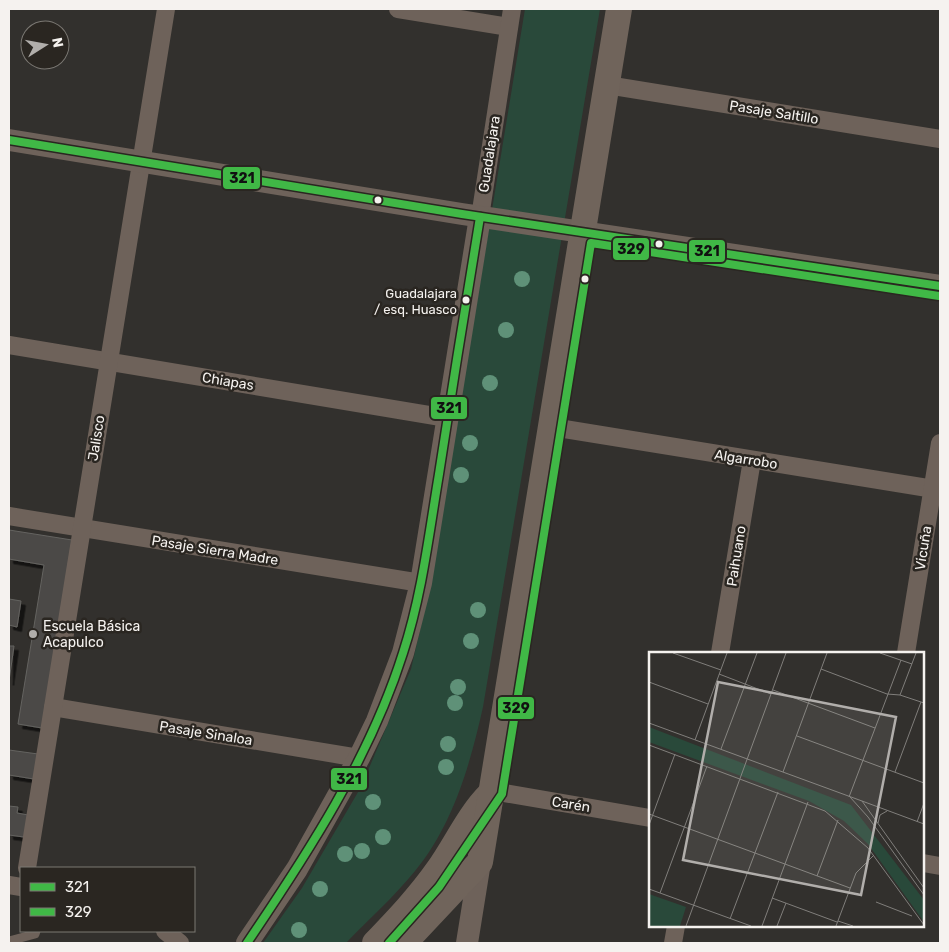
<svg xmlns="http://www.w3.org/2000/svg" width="949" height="952" font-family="Rubik,sans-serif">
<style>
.green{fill:#29493a}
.building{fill:#4b4947;stroke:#646360;filter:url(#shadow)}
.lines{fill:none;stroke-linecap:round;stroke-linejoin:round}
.service{stroke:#6e625a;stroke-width:9}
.minor{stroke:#6e625a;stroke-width:18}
.tertiary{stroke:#6e625a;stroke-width:22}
.secondary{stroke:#70645b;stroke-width:26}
.bus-1-casing{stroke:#2a2621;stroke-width:11}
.bus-2-casing{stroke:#2a2621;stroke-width:11}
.bus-1{stroke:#40b846;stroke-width:8}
.bus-2{stroke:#40b846;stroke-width:8}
.tree{fill:#5f9178}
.bus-dot{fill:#f5f2ef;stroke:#2a2621;stroke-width:2}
.poi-dot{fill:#b1aeab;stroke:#2a2621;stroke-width:2}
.labels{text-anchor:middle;stroke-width:5;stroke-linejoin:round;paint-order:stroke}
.bus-label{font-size:13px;fill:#f5f2ef;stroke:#2a2621;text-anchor:end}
.street-label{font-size:14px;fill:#f5f2ef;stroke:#2a2621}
.poi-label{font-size:14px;fill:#f5f2ef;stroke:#2a2621;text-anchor:start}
.inset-road{fill:none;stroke:#807e7b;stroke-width:1}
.view{fill:#b1aeab;fill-opacity:0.15;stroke:#b1aeab;stroke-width:2.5}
.inset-edge{fill:none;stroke:#f5f2ef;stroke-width:2.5}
.line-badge{stroke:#2a2621;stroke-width:2}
.pale-badge-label{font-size:14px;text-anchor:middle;font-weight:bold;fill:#111}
</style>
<defs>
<filter id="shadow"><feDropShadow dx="4.5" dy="4.5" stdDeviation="0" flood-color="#0009"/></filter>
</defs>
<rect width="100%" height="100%" fill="#32302d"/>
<path class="green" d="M525,9H600L483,707C470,765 453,825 415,871C394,897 369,919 346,943H263L302,888L361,787L411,669L430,587Z"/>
<g class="building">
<path d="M9,530L72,540L42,728L18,724L44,565L9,559Z"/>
<path d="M9,599L21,601L17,627L9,625Z"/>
<path d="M9,646H14L9,681Z"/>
<path d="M9,750L38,754L34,779L9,775Z"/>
<path d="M9,806L18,807L17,813L28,815L24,837L9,835Z"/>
</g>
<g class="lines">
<path class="service" d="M9,941L35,934L36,931"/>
<g class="minor">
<path d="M398,9L509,27"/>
<path d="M607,85L940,139"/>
<path d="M480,217L512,9"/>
<path d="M9,345L447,418"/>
<path d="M552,427L940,490"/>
<path d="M9,516L421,583"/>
<path d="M720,653L752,460"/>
<path d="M906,653L940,443"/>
<path d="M53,707L359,758"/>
<path d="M492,791L650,818"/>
<path d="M923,863L940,866"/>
<path d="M27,868L166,9"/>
<path d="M9,885L21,887"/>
<path d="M165,931L180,943"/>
<path d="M673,943L676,926"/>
</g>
<g class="tertiary">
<path d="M9,140L462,214L940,286"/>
<path d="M247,943L297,869L359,758L377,721L403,653L421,583L480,217"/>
<path d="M467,943L480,862"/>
</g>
<g class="secondary">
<path d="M375,943C397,920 419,897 438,870C456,845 468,816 490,794"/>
<path d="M404,943L480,862L619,9"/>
</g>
<defs>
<g id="bus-1">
<path d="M9,140L462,214L940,286"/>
<path d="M247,943C308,853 370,758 403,653C422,595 429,534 439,474C452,388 466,303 480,217"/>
</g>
<path id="bus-2" d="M389,943L439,887L502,794L591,243L939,296"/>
</defs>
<use href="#bus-1" class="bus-1-casing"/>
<use href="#bus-2" class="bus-2-casing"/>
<use href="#bus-1" class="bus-1"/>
<use href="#bus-2" class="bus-2"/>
</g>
<g class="tree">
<circle cx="522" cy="279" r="8"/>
<circle cx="506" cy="330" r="8"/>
<circle cx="490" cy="383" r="8"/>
<circle cx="470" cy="443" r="8"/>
<circle cx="461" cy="475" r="8"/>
<circle cx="478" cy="610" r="8"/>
<circle cx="471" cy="641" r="8"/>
<circle cx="458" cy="687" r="8"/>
<circle cx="455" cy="703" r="8"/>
<circle cx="448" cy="744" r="8"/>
<circle cx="446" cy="767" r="8"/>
<circle cx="373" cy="802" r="8"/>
<circle cx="383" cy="837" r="8"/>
<circle cx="362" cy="851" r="8"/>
<circle cx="345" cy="854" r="8"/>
<circle cx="320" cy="889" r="8"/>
<circle cx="299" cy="930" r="8"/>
</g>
<g class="bus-dot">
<circle cx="378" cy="200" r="4.5"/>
<circle cx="659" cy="244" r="4.5"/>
<circle cx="585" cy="279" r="4.5"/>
<circle cx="466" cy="300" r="4.5"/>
</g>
<circle class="poi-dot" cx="33" cy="634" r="5"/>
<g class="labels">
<g class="bus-label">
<text x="457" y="298">Guadalajara<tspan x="457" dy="16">/ esq. Huasco</tspan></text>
</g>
<g class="street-label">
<text transform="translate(774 112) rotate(9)" y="5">Pasaje Saltillo</text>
<text transform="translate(489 154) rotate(-81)" y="5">Guadalajara</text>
<text transform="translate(228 381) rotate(9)" y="5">Chiapas</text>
<text transform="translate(96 438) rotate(-81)" y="5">Jalisco</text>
<text transform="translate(746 459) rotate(9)" y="5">Algarrobo</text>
<text transform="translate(923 548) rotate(-81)" y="5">Vicuña</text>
<text transform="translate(215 550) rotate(9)" y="5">Pasaje Sierra Madre</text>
<text transform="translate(736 556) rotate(-81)" y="5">Paihuano</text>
<text transform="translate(206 733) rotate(9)" y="5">Pasaje Sinaloa</text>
<text transform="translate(571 804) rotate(9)" y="5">Carén</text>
</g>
<g class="poi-label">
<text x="43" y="631">Escuela Básica<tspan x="43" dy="16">Acapulco</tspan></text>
</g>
</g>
<g transform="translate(649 652)">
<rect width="275" height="275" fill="#32302d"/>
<path d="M0,75L202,153L275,248V270L219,192L195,169L160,149L0,90ZM0,242L37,255L31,274H0Z" fill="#29493a"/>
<path class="inset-road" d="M24,1L72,18M231,1L263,12M172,17L238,42L251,43L275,51M70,22L122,42M0,30L59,52M124,38L226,76M251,43L267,1M0,71L213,149L275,236M148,84L275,131M46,88L78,1M0,93L176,159L219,196L275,273M72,97L108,1M134,120L178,1M246,120L272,50M200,145L252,8M201,145L219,165L275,243M213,149L275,172M0,162L201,236M268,170L275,151M229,171L231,163L238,159M0,173L26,102M168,224L189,168M0,237L102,274M11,241L58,114M123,246L188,270M227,250L263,264M81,267L129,140M189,269L204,274M37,274L137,1M113,274L159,150M128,274L137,251M187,274L207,221L225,203"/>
<path class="view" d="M69,30L247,65L212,243L34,208Z"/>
<rect width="275" height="275" class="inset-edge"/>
</g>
<g class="line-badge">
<rect x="222" y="166" width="39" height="24" rx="5" fill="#40b846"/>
<rect x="612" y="237" width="38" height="24" rx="5" fill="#40b846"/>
<rect x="688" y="239" width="38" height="24" rx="5" fill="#40b846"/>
<rect x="430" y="396" width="38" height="24" rx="5" fill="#40b846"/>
<rect x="497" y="696" width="38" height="24" rx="5" fill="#40b846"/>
<rect x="330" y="767" width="38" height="24" rx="5" fill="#40b846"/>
</g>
<g class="pale-badge-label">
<text x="242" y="183">321</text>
<text x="631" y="254">329</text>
<text x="707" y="256">321</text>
<text x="449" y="413">321</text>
<text x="516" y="713">329</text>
<text x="349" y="784">321</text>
</g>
<rect width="949" height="952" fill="none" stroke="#f5f2ef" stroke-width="20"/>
<rect x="20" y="867" width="175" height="65" fill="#2a2621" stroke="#7b7873"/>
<rect x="30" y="883" width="25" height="8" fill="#40b846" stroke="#7b7873"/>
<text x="65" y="892" font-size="15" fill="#f5f2ef">321</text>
<rect x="30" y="908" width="25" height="8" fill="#40b846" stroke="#7b7873"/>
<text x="65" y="917" font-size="15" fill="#f5f2ef">329</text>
<g transform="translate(45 45) rotate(79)"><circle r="24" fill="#2a2621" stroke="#7b7873"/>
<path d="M0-4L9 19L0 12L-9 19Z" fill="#b1aeab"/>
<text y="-8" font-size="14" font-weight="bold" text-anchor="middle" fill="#f5f2ef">N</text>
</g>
</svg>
